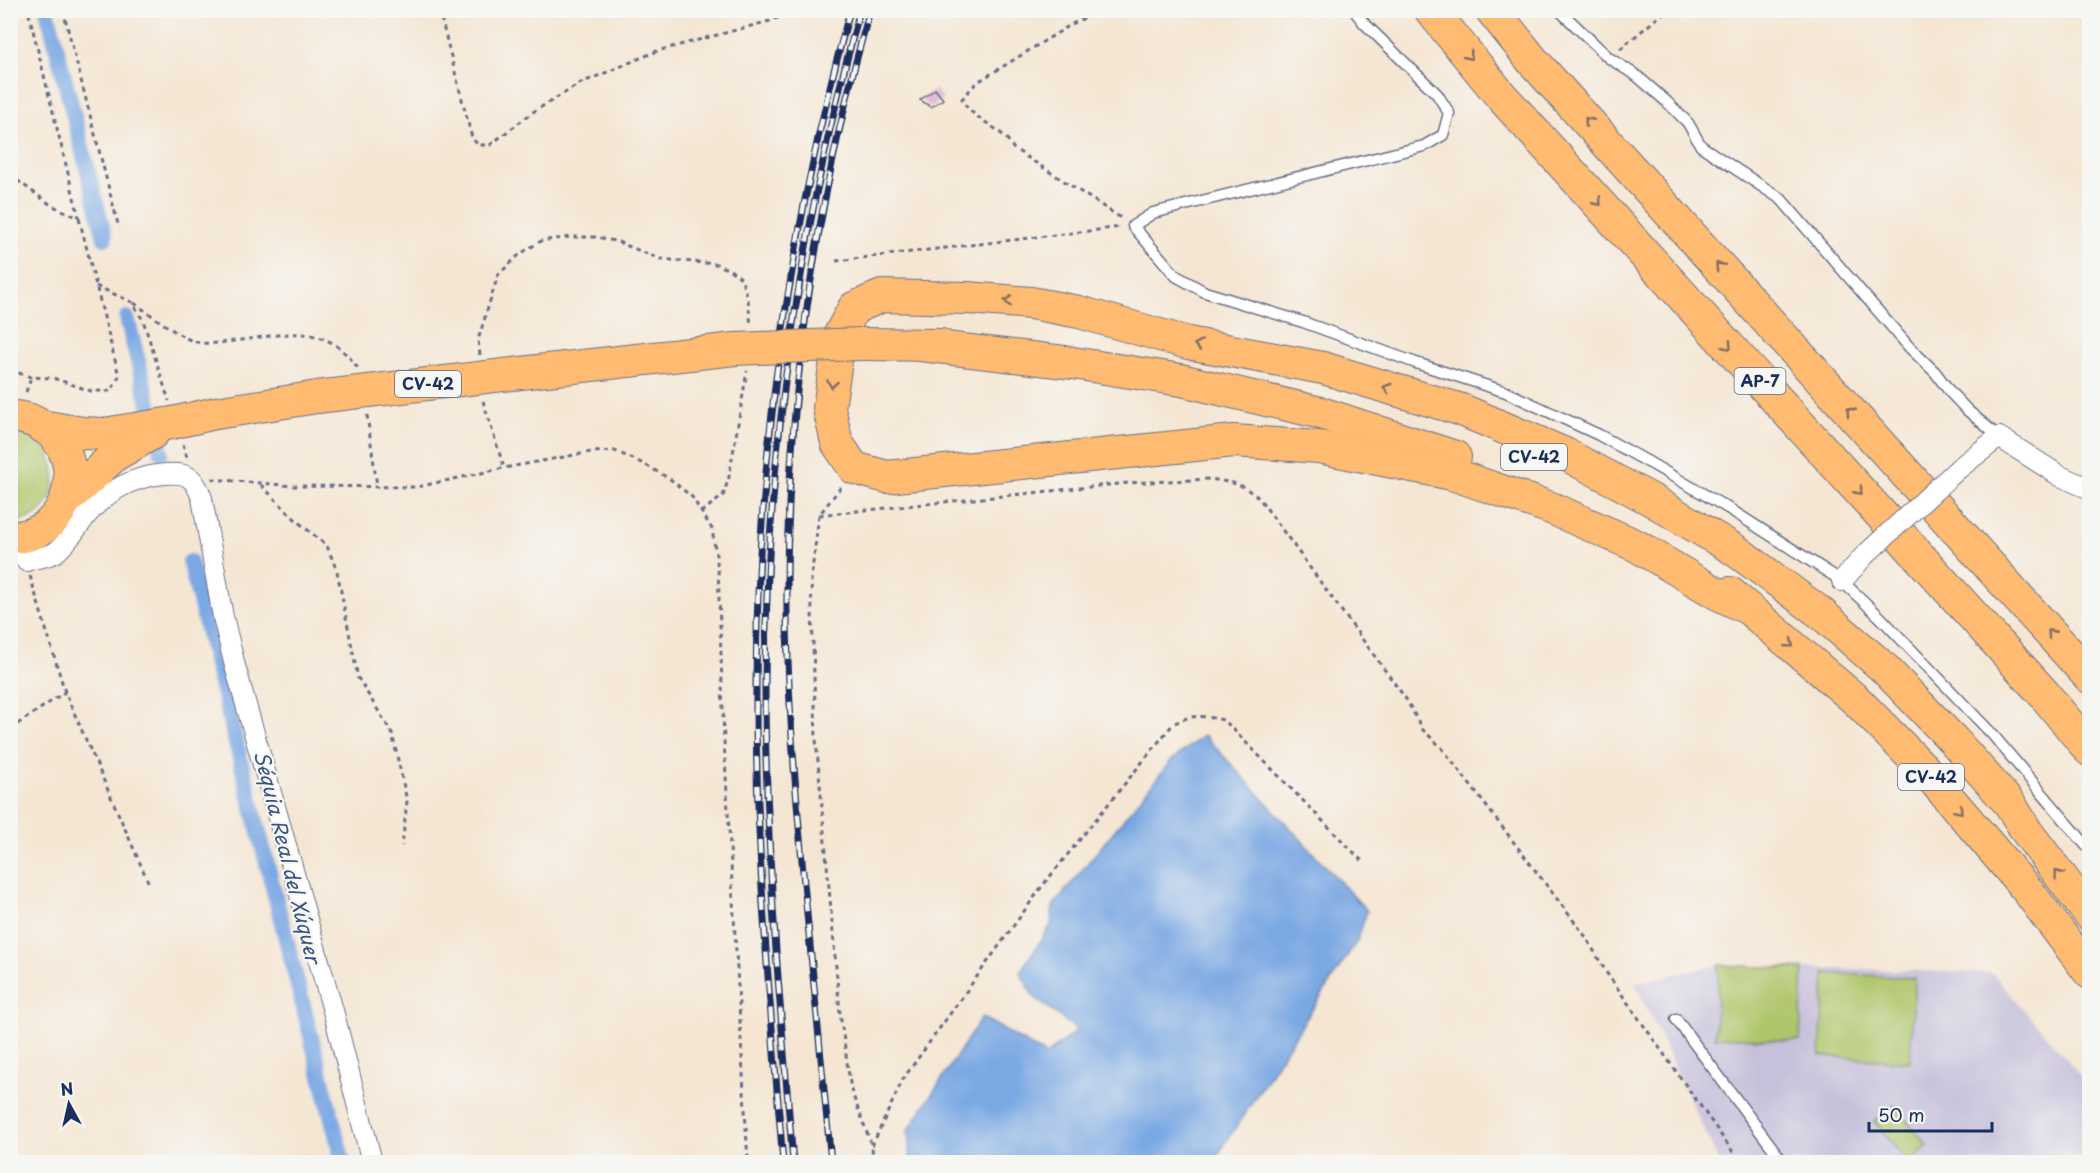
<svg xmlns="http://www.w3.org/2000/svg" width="2100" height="1173" font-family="'Playpen Sans',sans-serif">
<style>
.industrial{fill:#c6c0da}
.green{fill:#afc569;stroke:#657a64;stroke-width:1.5}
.water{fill:#7aa8e3;stroke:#4a6ca0;stroke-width:1.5}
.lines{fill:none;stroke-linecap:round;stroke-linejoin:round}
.canal{stroke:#7aa8e3;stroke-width:16}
.building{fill:#dcb1d5}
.lane-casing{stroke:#676f87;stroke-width:13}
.street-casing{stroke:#676f87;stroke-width:22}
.primary-casing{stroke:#676f87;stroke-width:34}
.highway-casing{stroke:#676f87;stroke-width:35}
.path{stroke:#676f87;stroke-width:3;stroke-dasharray:4.5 4.5;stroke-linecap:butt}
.lane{stroke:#fff;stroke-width:10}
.street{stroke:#fff;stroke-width:20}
.primary{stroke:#febb71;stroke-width:32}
.highway{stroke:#febb71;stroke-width:33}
.rail-casing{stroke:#1b2f5e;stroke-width:7}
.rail{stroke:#f6f6f2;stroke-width:4.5;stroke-dasharray:14;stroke-linecap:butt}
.street-bridge-casing{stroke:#676f87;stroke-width:22;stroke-linecap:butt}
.primary-bridge-casing{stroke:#676f87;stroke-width:34;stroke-linecap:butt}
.street-bridge{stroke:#fff;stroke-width:20}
.primary-bridge{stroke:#febb71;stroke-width:32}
.oneway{stroke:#816e67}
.labels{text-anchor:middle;stroke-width:4.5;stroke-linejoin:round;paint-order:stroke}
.shield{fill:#f6f6f2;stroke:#5d6b8a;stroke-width:1.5}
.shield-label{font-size:16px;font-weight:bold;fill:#1b2f5e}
.water-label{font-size:20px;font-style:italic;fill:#385386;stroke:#f6f6f2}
</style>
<rect width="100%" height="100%" fill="#f6f6f2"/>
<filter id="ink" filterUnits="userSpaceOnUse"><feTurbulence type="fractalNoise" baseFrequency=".0167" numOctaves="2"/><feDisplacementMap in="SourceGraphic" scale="12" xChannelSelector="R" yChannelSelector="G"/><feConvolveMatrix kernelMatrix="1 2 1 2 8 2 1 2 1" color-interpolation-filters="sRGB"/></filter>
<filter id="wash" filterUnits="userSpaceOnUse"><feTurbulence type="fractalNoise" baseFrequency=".008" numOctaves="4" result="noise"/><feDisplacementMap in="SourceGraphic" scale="24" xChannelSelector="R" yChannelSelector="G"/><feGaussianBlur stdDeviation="1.35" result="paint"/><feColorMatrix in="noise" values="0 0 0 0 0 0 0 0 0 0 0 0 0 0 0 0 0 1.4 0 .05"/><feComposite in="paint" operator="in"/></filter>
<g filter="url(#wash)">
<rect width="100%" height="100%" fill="#f5e6d3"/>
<path class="industrial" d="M1719,965L1992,973L2089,1085V1162H1719L1635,983Z"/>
<g class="green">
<path d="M10,431C16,432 24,432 29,435C72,460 57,523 11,521Z"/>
<path d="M1719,965L1803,969L1800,1041L1715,1037Z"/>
<path d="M1825,973L1915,978L1910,1062L1820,1056Z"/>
<path d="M1894,1105L1928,1146L1908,1162L1874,1121Z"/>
</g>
<path class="water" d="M1204,735L1367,911L1357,941L1213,1162H910L908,1131L982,1017L1046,1055L1077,1030L1033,996L1020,972L1051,925L1053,906L1171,761Z"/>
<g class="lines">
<g class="canal">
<path d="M47,10L105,238"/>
<path d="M127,318L161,452"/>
<path d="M190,562L343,1162"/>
</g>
</g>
<g id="blocks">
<path class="building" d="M935,89L943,99L931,107L920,100Z"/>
</g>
</g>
<g filter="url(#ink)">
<use href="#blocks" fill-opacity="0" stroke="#676f87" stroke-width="1.5"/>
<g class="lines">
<defs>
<g id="lane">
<path d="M1354,10L1364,23L1437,94L1449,113L1443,135L1424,146L1153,213L1133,226L1176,276L1205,292L1303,322L1416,363L1506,392L1599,435L1650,463L1731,510L1842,581L1880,617L1992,734L2090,850"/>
<path d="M1559,10L1609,58L1637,76L1667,102L1688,123L1701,146L1781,199L1910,348L1935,372L1950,392L1967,410L1999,437"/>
<path d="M1676,1019L1783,1162"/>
</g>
<g id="street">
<path d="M1958,469L1999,437L2060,476L2090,489"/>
<path d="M17,537L26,561C35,558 49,557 56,552C68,542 77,528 86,516C106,491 134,476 165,474C188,472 194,477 202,498L223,617L235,666L334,1014L372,1162"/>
<path d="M1842,581L1865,555"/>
</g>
<g id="primary">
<path d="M861,344L941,345"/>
<path d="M920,345L1073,363L1181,380L1321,413L1455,457"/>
<path d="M538,371L735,349"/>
<path d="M216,413L317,397"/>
<path d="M10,417C22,416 32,420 42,426C92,457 70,539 10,537"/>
<path d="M41,426L83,433L104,434L172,423"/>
<path d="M66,500L115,455L153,433"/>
<path d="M1730,593L1857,701L1925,770L2028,891L2090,973"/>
<path d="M1745,607L1716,593L1637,546L1551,508L1452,474L1319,447L1234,441L887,477L854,468L837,443L829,408L840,334L854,308L882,296L968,298L1031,303L1079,312L1188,343L1323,368L1462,410L1565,454L1650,499L1735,550L1822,614L1885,669L1954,741L2010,804L2027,832L2090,915"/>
</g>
<g id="highway">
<path d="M1431,10L1502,97L2044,694L2090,750"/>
<path d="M1492,10L1532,60L2090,677"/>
</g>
</defs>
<use href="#lane" class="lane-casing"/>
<use href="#street" class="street-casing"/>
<use href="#primary" class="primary-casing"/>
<use href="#highway" class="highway-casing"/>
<g class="path">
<path d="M63,10L119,228"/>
<path d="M439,10L472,138L478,145H490L533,112L581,83L657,51L770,21L796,10"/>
<path d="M1100,10L1072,24L976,83L962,99C972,121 1001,125 1013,148L1124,220"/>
<path d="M1620,49L1667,10"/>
<path d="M10,175L51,205L79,218L28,10"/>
<path d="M836,261L1122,227"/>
<path d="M96,286L132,302L143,320L169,401"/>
<path d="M134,303C148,312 178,336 193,341C206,345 220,343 234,341C285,335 325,319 359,370"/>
<path d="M480,355L478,340L498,275L520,254L541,241L570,237H598L618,242L660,259L716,264L730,270L741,278L748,299L751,326"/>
<path d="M10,370L31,377L53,378L91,391H111L119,376L79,218"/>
<path d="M26,392L31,377"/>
<path d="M483,401L504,468"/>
<path d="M367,415L377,486"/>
<path d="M183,444L187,458"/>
<path d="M212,479L294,486L417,487L504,468L591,452L615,451L644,464L670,479L692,497L712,529L718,568L724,741L748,1162"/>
<path d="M261,485L297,521L327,546L337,571L358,678L392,733L407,801L402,846"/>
<path d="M841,487L819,515L811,579L816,739L840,1013L851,1090L872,1146L873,1162"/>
<path d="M701,512L723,496L729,477L747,371"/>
<path d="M819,515L1128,483L1211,479L1233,483L1244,487L1259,498L1406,699L1423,730L1442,748L1586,937L1606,972L1740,1162"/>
<path d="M30,576L65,692L150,886"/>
<path d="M10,729L65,692"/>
<path d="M872,1146L903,1079L1043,885L1173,724C1194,713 1202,716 1224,720L1363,862"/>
</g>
<use href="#lane" class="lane"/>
<use href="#street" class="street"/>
<use href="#primary" class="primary"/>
<use href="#highway" class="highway"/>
<defs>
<g id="rail">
<path d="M783,1162C770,1004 755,844 756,685C757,456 789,231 850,10"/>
<path d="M793,1162C780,1004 765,844 765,685C766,456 799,231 860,10"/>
<path d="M831,1162C822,1069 813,976 804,883C796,795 788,705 787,616C785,408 813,210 870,10"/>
</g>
</defs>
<use href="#rail" class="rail-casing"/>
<use href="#rail" class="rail"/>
<defs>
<path id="street-bridge" d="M1865,555L1958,469"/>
<g id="primary-bridge">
<path d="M735,349L861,344"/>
<path d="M317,397L538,371"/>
<path d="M172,423L216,413"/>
</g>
</defs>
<use href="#street-bridge" class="street-bridge-casing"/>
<use href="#primary-bridge" class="primary-bridge-casing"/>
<use href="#street-bridge" class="street-bridge"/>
<use href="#primary-bridge" class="primary-bridge"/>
</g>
<defs><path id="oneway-chevron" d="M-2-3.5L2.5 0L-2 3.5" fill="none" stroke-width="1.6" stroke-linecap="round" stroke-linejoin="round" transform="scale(1.5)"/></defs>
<g class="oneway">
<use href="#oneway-chevron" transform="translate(1469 56) rotate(51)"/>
<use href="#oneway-chevron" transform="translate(1588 121) rotate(-132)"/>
<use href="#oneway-chevron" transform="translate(1598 202) rotate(48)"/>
<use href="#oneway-chevron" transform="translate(1719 266) rotate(-132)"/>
<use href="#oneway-chevron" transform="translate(1008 301) rotate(-175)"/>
<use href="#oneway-chevron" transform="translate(1198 345) rotate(-169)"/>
<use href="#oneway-chevron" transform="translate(1728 346) rotate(48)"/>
<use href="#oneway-chevron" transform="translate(832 384) rotate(99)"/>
<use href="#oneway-chevron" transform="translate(1387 388) rotate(-163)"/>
<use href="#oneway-chevron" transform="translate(1850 411) rotate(-132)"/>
<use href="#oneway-chevron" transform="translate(1859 491) rotate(48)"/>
<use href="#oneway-chevron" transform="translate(2051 633) rotate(-132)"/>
<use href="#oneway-chevron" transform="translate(1790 644) rotate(39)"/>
<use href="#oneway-chevron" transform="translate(1959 810) rotate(49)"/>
<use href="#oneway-chevron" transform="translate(2058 874) rotate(-127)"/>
</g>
</g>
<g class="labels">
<g class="shield">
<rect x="1734.5" y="368" width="51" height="26" rx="4.5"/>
<rect x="395" y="371" width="66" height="26" rx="4.5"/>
<rect x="1501" y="444" width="66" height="26" rx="4.5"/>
<rect x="1898" y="764" width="66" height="26" rx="4.5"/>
</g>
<g class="shield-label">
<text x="1760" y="387">AP-7</text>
<text x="428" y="390">CV-42</text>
<text x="1534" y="463">CV-42</text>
<text x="1931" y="783">CV-42</text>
</g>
<g class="water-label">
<text transform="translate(287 857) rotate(76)" y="7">Séquia Real del Xúquer</text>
</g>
</g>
<rect width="2100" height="1173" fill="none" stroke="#f6f6f2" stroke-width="36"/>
<g transform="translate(69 1104) rotate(352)" stroke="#f6f6f2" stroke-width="4.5" paint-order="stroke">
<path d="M0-4.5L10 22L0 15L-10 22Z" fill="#1b2f5e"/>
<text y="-9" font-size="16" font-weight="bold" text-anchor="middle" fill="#1b2f5e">N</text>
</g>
<path d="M1869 1122v9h123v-9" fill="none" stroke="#1b2f5e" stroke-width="3"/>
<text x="1878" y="1122" font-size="18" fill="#1b2f5e" stroke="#f6f6f2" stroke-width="4.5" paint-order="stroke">50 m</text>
</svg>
